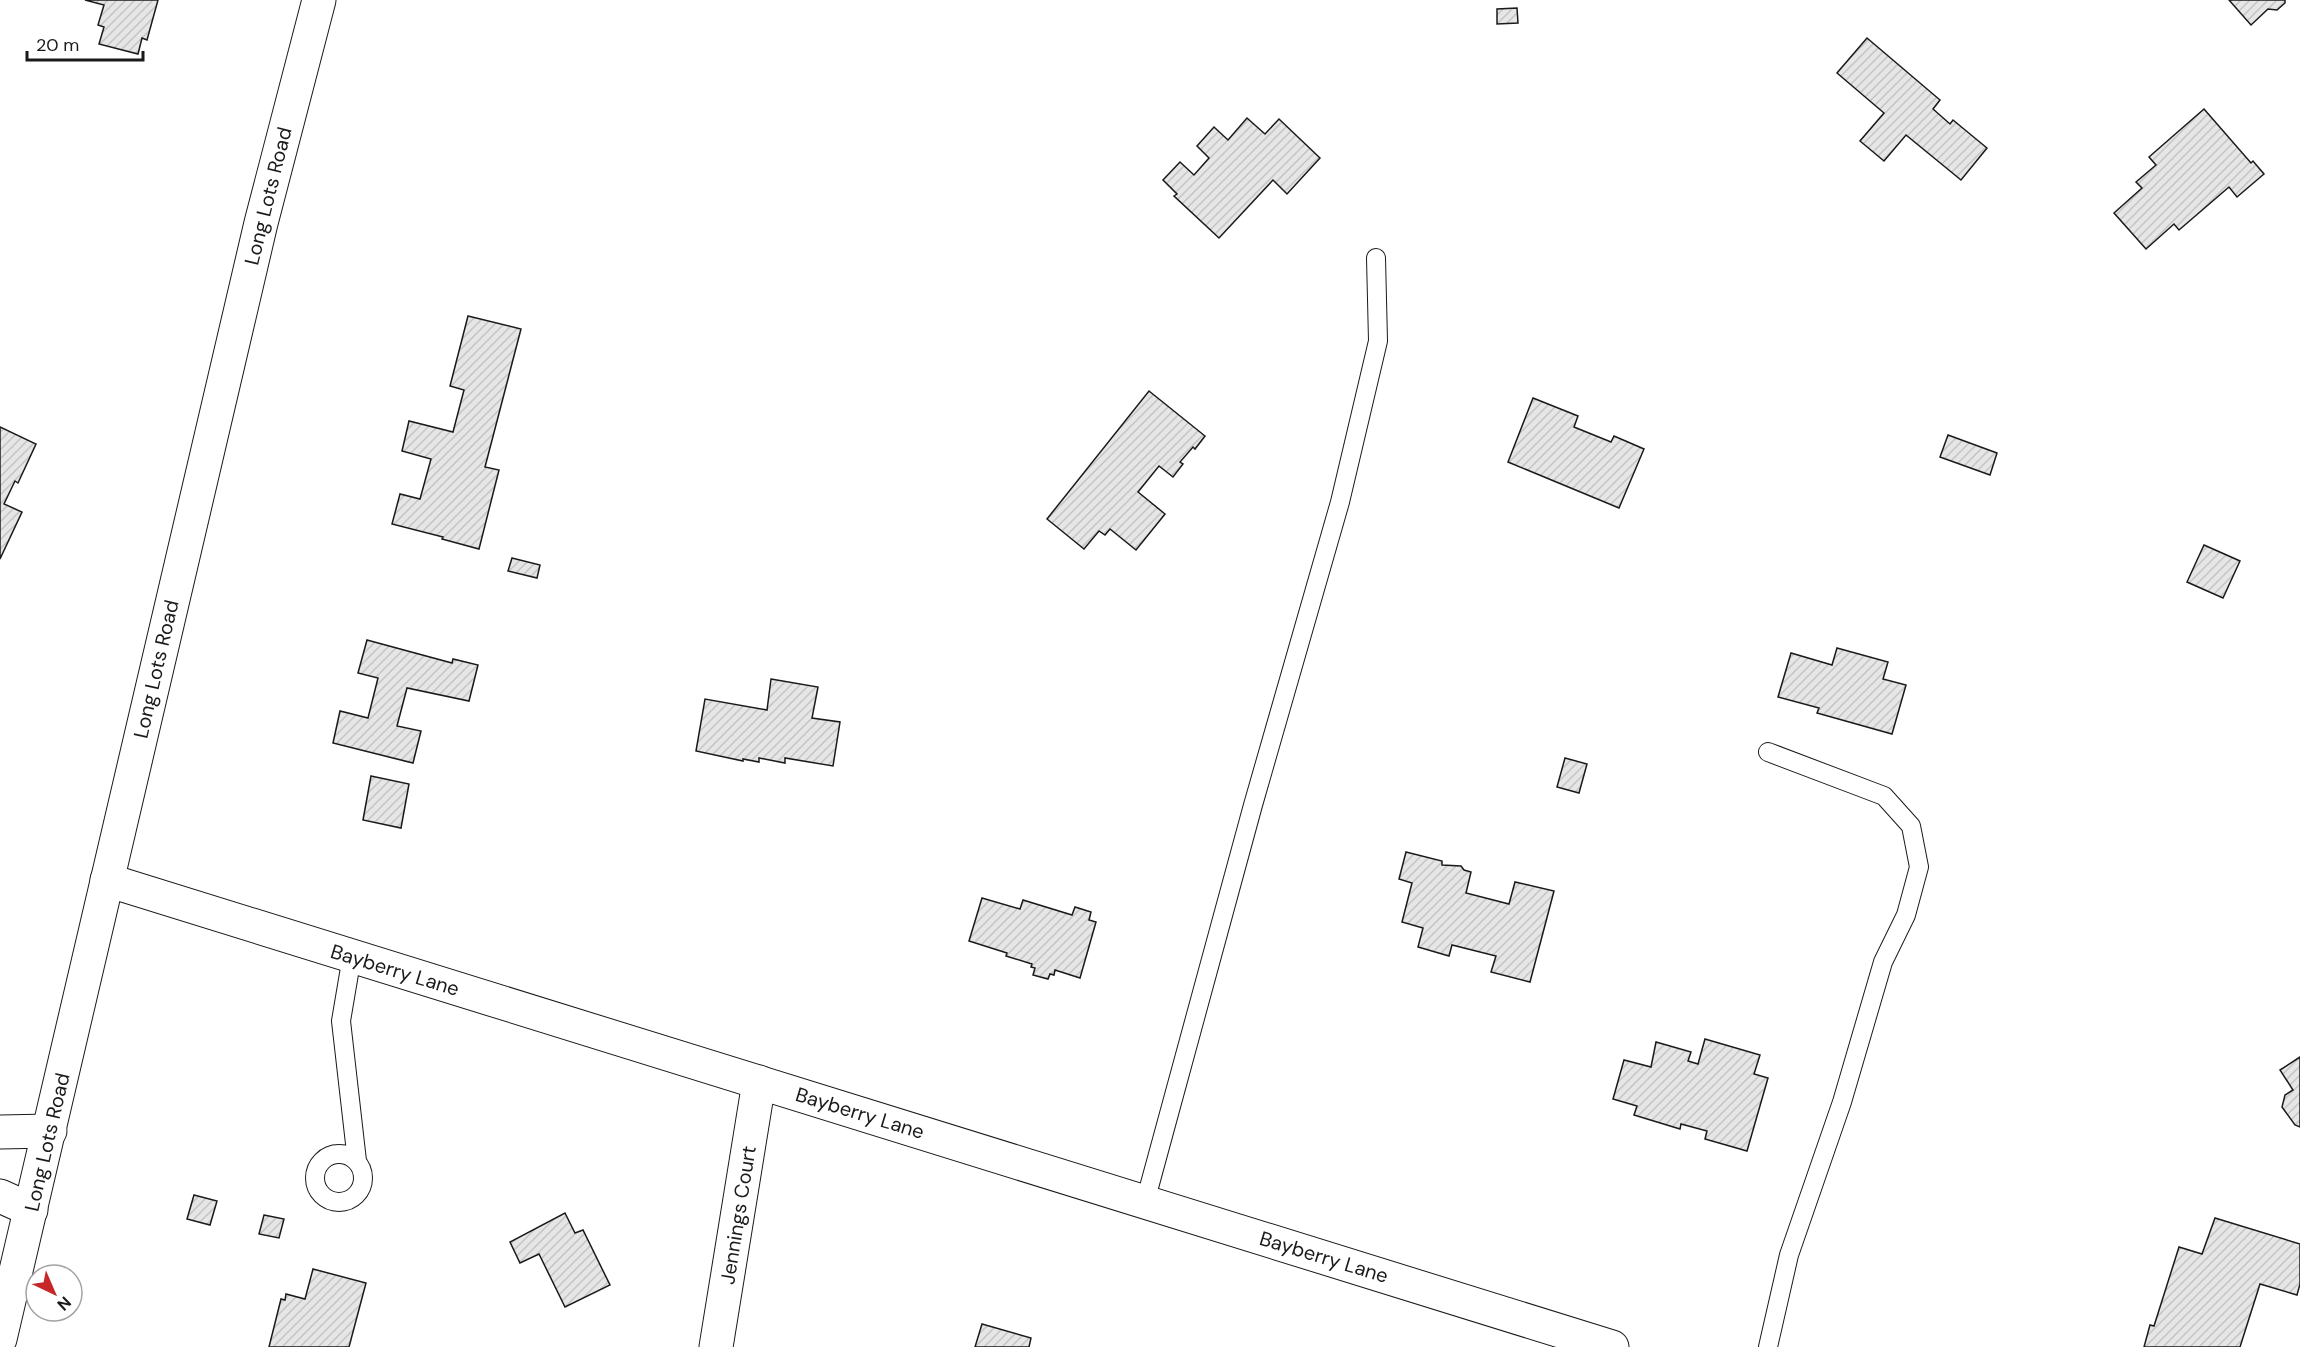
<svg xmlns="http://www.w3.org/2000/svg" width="2300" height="1347" font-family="'DM Sans',sans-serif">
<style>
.building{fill:url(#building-hatch);stroke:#1a1a1a;stroke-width:1.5}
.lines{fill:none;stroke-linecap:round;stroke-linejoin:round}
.service-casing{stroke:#1a1a1a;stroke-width:20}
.minor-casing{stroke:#1a1a1a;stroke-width:35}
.secondary-casing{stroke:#1a1a1a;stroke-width:35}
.service{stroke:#fff;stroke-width:18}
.minor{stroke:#fff;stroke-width:33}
.secondary{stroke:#fff;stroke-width:33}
.labels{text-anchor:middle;stroke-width:4.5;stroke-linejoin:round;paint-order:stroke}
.street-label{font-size:20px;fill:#1a1a1a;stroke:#fff}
</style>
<defs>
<pattern id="building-hatch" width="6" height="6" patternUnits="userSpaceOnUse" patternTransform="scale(1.5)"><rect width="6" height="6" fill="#e6e6e6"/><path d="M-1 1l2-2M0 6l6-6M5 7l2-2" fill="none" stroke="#c5c5c5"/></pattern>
</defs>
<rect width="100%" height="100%" fill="#fff"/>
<g class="building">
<path d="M85,0H158L147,40L142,38L138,54L99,44L104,27L98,25L104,5Z"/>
<path d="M2229,0H2285V3L2277,10L2268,9L2251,25Z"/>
<path d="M1517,8L1518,23L1497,24V9Z"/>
<path d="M1867,38L1940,100L1933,109L1950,124L1953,120L1987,148L1961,180L1906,135L1884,161L1860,141L1884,113L1837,73Z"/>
<path d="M2204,109L2251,163L2253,161L2264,174L2237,197L2229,187L2179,230L2174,224L2146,249L2114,213L2142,188L2136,182L2156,165L2149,157Z"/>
<path d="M1247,118L1265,134L1279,119L1320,158L1287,194L1273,180L1219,238L1174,196L1177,194L1163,180L1180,162L1194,175L1209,158L1197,146L1214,127L1228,140Z"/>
<path d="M468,316L521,329L485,467L499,470L479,549L442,539L443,537L392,524L400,494L420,499L431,459L402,451L409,421L453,432L464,390L450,386Z"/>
<path d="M1149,391L1205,436L1195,449L1193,447L1180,462L1183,464L1173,477L1159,466L1138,492L1165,514L1136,550L1110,529L1105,535L1099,531L1084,549L1047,519Z"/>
<path d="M1533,398L1578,416L1574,427L1611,442L1614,436L1644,449L1619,508L1508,462Z"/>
<path d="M0,427L36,444L18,483L15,481L4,504L22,512L0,559Z"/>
<path d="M1948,435L1997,453L1990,475L1940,457Z"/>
<path d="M2204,545L2240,561L2223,598L2187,582Z"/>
<path d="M512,558L540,565L537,578L508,571Z"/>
<path d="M367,640L452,663L453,659L478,665L469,701L407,688L397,726L421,731L413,763L333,743L340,711L368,718L378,678L358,673Z"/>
<path d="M1837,648L1888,662L1883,679L1906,685L1892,734L1817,713L1819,708L1778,697L1791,653L1832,665Z"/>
<path d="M771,679L818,687L812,718L840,722L833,766L785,758V763L759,758V762L743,759V761L696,751L705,699L767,710Z"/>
<path d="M1565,758L1587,764L1579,793L1557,787Z"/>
<path d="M371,776L409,784L401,828L363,820Z"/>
<path d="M1406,852L1442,861V865L1461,866L1464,870L1471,872L1466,893L1509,904L1515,882L1554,891L1530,982L1491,972L1496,956L1452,945L1449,956L1418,947L1423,928L1402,922L1412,883L1399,879Z"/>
<path d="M982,898L1020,909L1023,900L1072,915L1075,907L1091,912L1089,920L1096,922L1080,978L1055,970L1054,975L1050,974L1048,979L1033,975L1035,968L1031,967L1032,964L1006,956L1007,953L969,941Z"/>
<path d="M1705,1039L1760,1055L1754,1074L1768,1078L1747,1151L1705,1139L1707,1131L1681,1124L1680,1129L1634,1115L1637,1106L1613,1099L1624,1060L1651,1067L1656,1042L1691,1052L1688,1061L1698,1064Z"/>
<path d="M2300,1057V1127L2295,1125L2282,1107L2285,1095L2293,1090L2280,1070Z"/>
<path d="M194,1195L217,1201L210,1225L187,1219Z"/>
<path d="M565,1213L575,1233L583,1230L610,1285L565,1307L539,1254L520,1263L510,1242Z"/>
<path d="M264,1215L284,1219L279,1238L259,1234Z"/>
<path d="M2215,1218L2300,1244V1284L2297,1295L2260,1284L2240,1347H2144L2150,1325L2154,1326L2179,1247L2202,1254Z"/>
<path d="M313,1269L366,1283L349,1347H269L281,1299L285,1300L286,1294L305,1299Z"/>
<path d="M982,1324L1031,1338L1029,1347H975Z"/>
</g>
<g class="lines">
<defs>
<g id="service">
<path d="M352,956L341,1021L357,1161"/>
<circle cx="339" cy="1178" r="24"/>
<path d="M1145,1202L1253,805L1340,502L1378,341L1376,258"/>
<path d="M1768,1347L1789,1255L1842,1102L1883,962L1906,915L1919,867L1911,826L1884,796L1768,752"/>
</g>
<g id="minor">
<path d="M107,880L1612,1347"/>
<path d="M0,1132L50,1131"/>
<path d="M0,1196L31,1210"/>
<path d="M716,1347L759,1082"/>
</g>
<path id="secondary" d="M0,1339L261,223L319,0"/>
</defs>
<use href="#service" class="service-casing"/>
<use href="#minor" class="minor-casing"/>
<use href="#secondary" class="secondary-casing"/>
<use href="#service" class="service"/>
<use href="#minor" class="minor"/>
<use href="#secondary" class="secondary"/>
</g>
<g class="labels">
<g class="street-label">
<text transform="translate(268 196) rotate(-76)" y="7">Long Lots Road</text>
<text transform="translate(156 669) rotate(-77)" y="7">Long Lots Road</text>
<text transform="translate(395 970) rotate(17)" y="7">Bayberry Lane</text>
<text transform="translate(860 1113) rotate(17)" y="7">Bayberry Lane</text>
<text transform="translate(47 1142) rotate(-77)" y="7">Long Lots Road</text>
<text transform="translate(738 1215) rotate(-81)" y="7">Jennings Court</text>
<text transform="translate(1324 1257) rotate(17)" y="7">Bayberry Lane</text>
</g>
</g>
<g transform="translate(54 1293) rotate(136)"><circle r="28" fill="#ffffff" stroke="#a3a3a3" stroke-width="1.5"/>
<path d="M0-4.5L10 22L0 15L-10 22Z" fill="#c62828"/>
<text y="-9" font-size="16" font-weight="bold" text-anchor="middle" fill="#1a1a1a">N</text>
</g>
<path d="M27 51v9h116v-9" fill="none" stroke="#1a1a1a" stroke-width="3"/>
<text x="36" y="51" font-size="18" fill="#1a1a1a" stroke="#ffffff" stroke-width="4.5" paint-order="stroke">20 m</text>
</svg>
